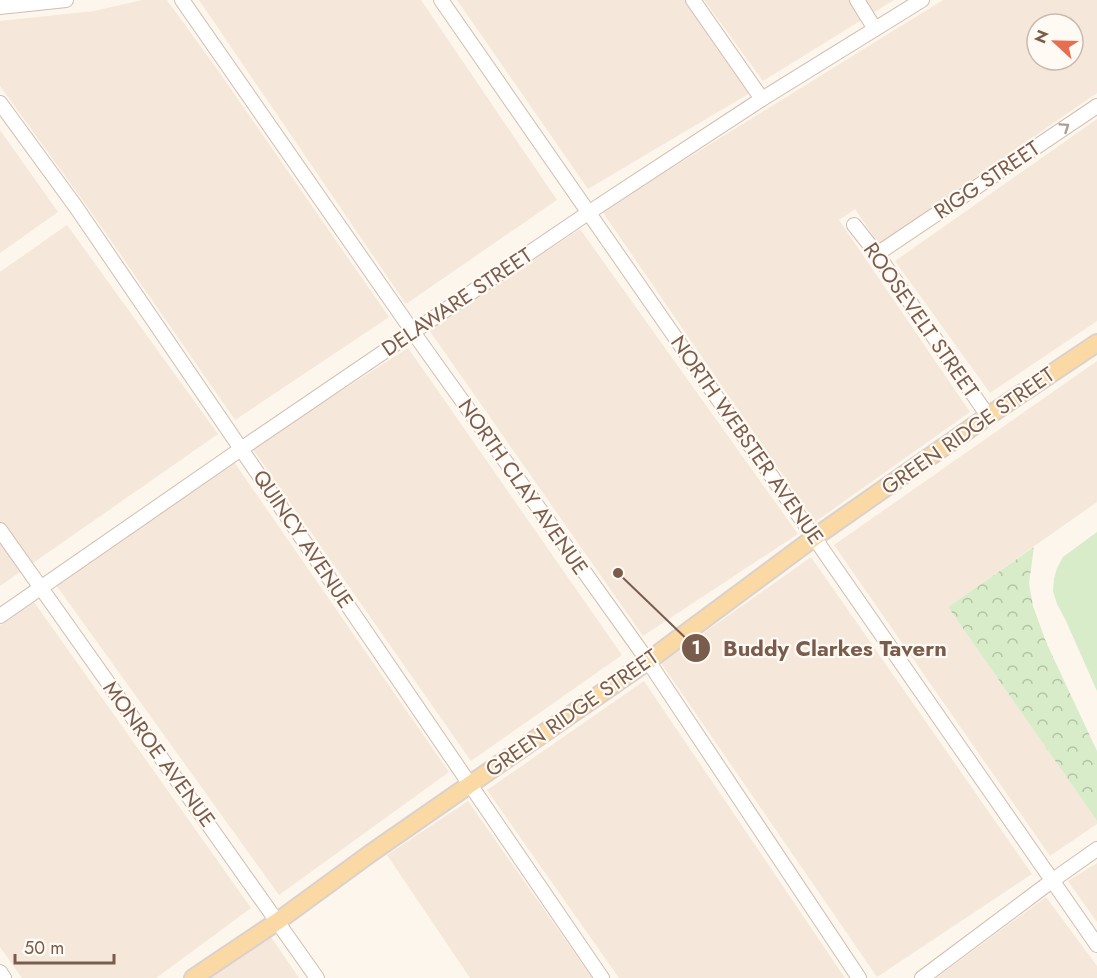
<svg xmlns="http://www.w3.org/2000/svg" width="1097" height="978" font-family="Jost,sans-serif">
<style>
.residential{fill:#f5e8da;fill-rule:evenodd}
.green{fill:#d8ecc9}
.forest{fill:url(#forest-crowns)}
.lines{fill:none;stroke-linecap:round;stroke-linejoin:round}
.minor-casing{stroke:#d1beb0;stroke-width:16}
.major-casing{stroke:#dad1cd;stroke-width:20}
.minor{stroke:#fff;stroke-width:14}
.major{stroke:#fbd9a5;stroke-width:16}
.oneway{stroke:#af9d94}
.labels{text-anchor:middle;stroke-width:4.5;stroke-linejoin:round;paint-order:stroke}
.street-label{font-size:21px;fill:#7a5c4d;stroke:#fffaf3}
.leader{fill:none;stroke:#7a5c4d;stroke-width:2}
.callout-dot{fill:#7a5c4d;stroke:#fffaf3;stroke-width:2}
.mark-label{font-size:18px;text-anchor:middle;font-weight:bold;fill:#fff}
.callout-label{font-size:22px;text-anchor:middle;font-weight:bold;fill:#7a5c4d;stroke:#fffaf3;stroke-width:4.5;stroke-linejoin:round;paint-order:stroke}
</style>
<defs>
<pattern id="forest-crowns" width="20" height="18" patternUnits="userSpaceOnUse" patternTransform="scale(1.5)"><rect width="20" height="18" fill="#d8ecc9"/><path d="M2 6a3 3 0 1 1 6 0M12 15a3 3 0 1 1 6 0" fill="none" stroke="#b4c2a5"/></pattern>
</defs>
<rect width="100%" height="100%" fill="#fdf6ec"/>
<g class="residential">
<path d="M142,0H167L217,69L389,317L235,420L89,209L0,86V21L94,11Z"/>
<path d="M199,0H421L557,200L406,304Z"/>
<path d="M457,0H686L750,93L588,189Z"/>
<path d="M704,0H894L763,81Z"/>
<path d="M943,0H1097V93L879,244L855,209L839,220L970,412L815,522L602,211ZM1037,24H1073V60H1037Z"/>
<path d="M1097,119V321L990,393L895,261Z"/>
<path d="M0,130L58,212L0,253Z"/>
<path d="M67,225L218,434L0,586V272Z"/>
<path d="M580,229L798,534L643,636L429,330Z"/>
<path d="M408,348L622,655L471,761L252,448Z"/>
<path d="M1097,361V502L948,607L1097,821V824L1050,856L834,545Z"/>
<path d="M234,462L449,772L279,895L56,585Z"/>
<path d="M811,557L1032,874L877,977L661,663Z"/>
<path d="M34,602L251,908L156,978H22L0,947V625Z"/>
<path d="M644,681L845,978H619L487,790Z"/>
<path d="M468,801L592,978H470L387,855Z"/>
<path d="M1097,863V922L1068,881Z"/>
<path d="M1046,897L1097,966V978H936Z"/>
<path d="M269,934L299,978H208Z"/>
</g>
<path class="green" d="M1097,532V691L1066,621L1057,604L1053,591L1054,579L1057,568L1063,557Z"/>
<path class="forest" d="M1034,547L1029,583L1033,606L1046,642L1097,751V821L948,607Z"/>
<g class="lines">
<defs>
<g id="minor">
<path d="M182,0L413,332L648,661L859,978"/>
<path d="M441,0L1097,945"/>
<path d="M693,0L762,99"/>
<path d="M857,0L875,29"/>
<path d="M0,7L66,0"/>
<path d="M0,103L76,207L602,978"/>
<path d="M854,225L877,254L988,416"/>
<path d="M877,254L1097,106"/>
<path d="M0,530L317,978"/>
<path d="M0,616L241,449L588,213L762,99L922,0"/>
<path d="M0,972L4,978"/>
<path d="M922,978L1053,880L1097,849"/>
</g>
<path id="major" d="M193,978L278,921L371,853L648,661L815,537L988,416L1097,343"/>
</defs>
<use href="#minor" class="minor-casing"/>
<use href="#major" class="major-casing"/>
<use href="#minor" class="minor"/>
<use href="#major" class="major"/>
</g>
<defs><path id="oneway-chevron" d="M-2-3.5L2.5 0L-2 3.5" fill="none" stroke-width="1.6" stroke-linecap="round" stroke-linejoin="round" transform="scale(1.5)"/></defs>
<use class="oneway" href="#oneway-chevron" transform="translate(1065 127) rotate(-34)"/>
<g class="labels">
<g class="street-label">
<text transform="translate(987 180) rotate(-34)" y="7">RIGG STREET</text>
<text transform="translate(457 302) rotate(-34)" y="7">DELAWARE STREET</text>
<text transform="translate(921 320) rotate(55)" y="7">ROOSEVELT STREET</text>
<text transform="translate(968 431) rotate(-35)" y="7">GREEN RIDGE STREET</text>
<text transform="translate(747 440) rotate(55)" y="7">NORTH WEBSTER AVENUE</text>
<text transform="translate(523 487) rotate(55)" y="7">NORTH CLAY AVENUE</text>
<text transform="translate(303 539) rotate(56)" y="7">QUINCY AVENUE</text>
<text transform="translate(572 713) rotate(-35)" y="7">GREEN RIDGE STREET</text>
<text transform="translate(159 754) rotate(54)" y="7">MONROE AVENUE</text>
</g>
</g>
<path class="leader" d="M618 573L696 648"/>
<g class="callout-dot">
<circle cx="618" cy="573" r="6"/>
<circle cx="696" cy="648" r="15"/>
</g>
<g class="mark-label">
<text x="696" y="654">1</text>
</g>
<g class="callout-label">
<text x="835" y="656">Buddy Clarkes Tavern</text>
</g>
<g transform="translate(1055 42) rotate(292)"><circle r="28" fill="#fffaf3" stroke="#cabbb1" stroke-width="1.5"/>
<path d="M0-4.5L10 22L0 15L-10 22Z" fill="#e76f51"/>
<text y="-9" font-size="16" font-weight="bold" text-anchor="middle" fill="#7a5c4d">N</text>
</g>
<path d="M15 954v9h99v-9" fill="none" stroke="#7a5c4d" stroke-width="3"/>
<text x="24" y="954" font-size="18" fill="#7a5c4d" stroke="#fffaf3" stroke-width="4.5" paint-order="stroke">50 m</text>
</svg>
